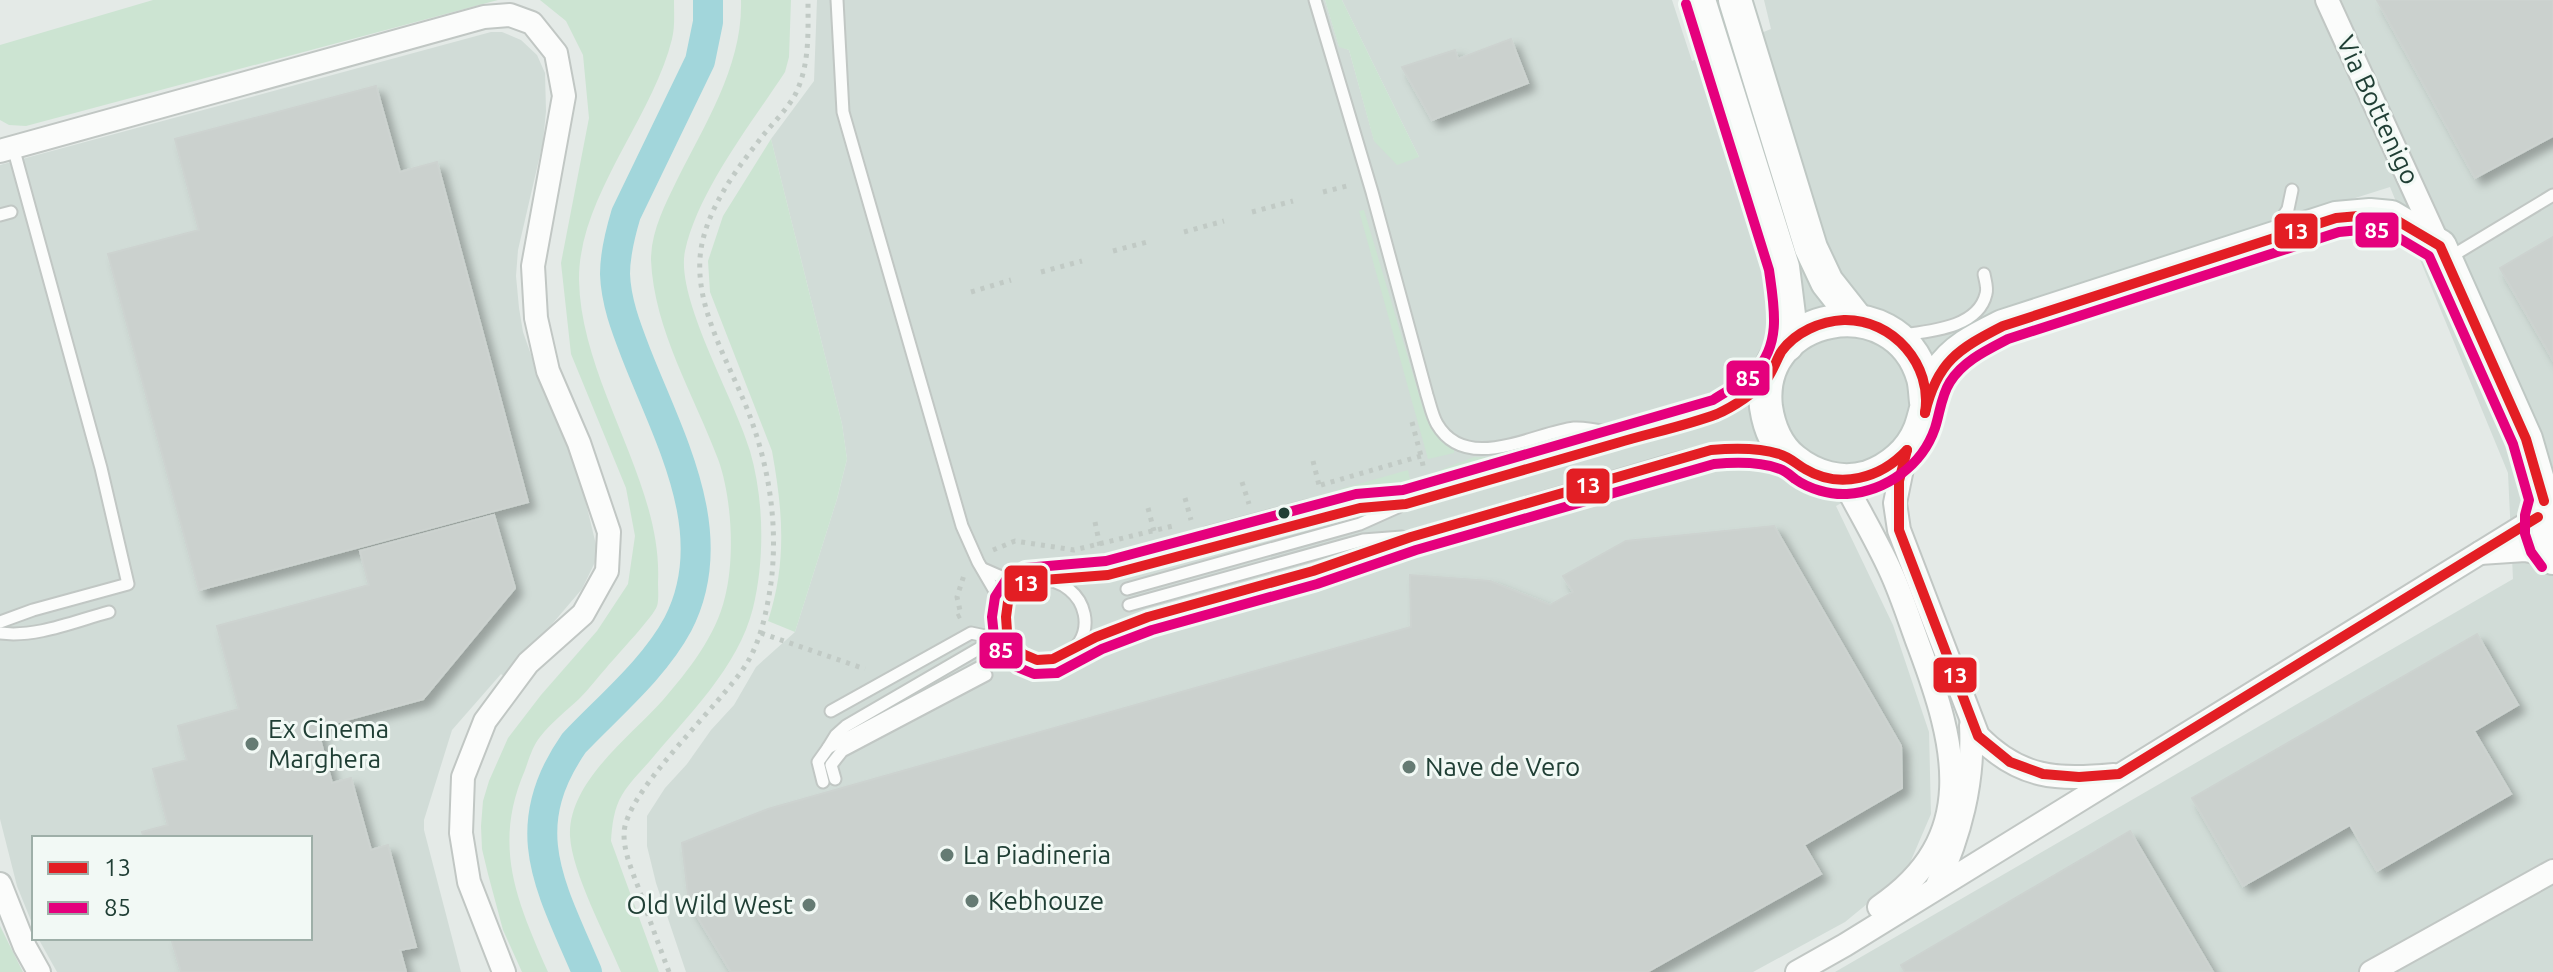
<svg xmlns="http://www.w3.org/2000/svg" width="2553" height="972" font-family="Ubuntu,sans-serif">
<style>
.built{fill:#d1dcd7}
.green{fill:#cce4d2}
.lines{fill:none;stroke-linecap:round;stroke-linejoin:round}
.canal{stroke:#a2d6db;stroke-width:30}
.building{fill:#cbd1ce;stroke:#cdd3d0;stroke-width:2;filter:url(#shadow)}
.lane-casing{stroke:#c1c7c4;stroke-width:15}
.street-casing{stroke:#c1c7c4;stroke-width:26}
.secondary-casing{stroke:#bfc8c4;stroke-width:36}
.path{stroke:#c1cac5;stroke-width:5;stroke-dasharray:4 6;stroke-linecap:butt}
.lane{stroke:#fbfcfb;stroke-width:11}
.street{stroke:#fbfcfb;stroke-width:22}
.secondary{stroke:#fbfcfb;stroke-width:32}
.bus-1-casing{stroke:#f2f9f5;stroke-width:16}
.bus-2-casing{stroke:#f2f9f5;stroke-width:16}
.bus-1{stroke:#e31e24;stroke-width:10}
.bus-2{stroke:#e5007d;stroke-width:10}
.bus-dot{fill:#203f35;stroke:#f2f9f5;stroke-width:3}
.poi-dot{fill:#657b73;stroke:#f2f9f5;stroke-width:3}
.labels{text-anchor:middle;stroke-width:6;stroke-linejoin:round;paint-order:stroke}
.street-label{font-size:26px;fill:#203f35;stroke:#f2f9f5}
.poi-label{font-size:26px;fill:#203f35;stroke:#f2f9f5;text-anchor:start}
.line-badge{stroke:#f2f9f5;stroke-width:3}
.badge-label{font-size:22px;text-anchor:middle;font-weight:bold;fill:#fff}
</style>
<defs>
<filter id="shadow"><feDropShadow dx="7" dy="7" stdDeviation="4" flood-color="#0004"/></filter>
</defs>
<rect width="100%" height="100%" fill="#e4eae7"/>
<g class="built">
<path d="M817,0H1325L1339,46L1349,50L1374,140L1419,157L1342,0H1672L1692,61L1771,29L1764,0H2553V972H1835L2513,579L2508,473L2390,187L2229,238L1948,341L1885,479L1836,506L1893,625L1929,732L1931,814L1906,872L1845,922L1753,972H686L656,883L647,846V816L665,788L687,764L711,730L734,705L756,667L795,632L837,499L847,459L842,424L771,139L814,81Z"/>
<path d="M491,32H502L521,40L537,55L545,73L546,111L543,142L518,250L516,276L519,308L523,332L542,386L579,474L597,549L595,562L582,589L506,678L501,674L452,730L424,820V830L461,972H57L38,938H310V838H34V928L17,886L0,819V165Z"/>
</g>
<g class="green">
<path d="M153,0H498L26,126L9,125L0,120V45Z"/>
<path d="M515,0H674V3C674,14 675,27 672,39C653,117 578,198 579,280C581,384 663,482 658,582C658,589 659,600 657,606C654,616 616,656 607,667C598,677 589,689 579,699C566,711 551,723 540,737C533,745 529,759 525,770C492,846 517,901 548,972H522L503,930L488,874L482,849L481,826L483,801L489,781L508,738L541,695L597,631L628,584L635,536L626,488L571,354L561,263L589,118L583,55L566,21L540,0Z"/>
<path d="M741,0H791L789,57L785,72C751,124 698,191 685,251C675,299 736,401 750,451C764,499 765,559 753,608C738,668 688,715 649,762C640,772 629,783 622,795C614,808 612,825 611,841L659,972H621C606,936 572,873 570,836C568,782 630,737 663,700C688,671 716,636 725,597C735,558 732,497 718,459C694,395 654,330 651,260C651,231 665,205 677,180C705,124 743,65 741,0Z"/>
<path d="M1325,0H1342L1419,157L1397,165L1374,141L1349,50L1339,47Z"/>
<path d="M771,139L842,424L847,459L837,499L795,632L768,621C787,562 783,512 772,451L710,292L708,261L723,216Z"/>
<path d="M1364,210L1425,415L1435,433L1454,450V453L1428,459L1359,211Z"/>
<path d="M1474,457L1502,458L1435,478L1433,473Z"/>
<path d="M1408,470L1411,484L1385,491L1309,498Z"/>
<path d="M0,926L23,972H0Z"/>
</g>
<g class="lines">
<path class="canal" d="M587,972C551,887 514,829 574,743C609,706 654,669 678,624C724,535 670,440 637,356C627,330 616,303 615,274C615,253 620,234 626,214L700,61L708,22V0"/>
</g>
<g class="building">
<path d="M2377,0H2553V136L2475,178Z"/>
<path d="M1511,39L1528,83L1432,120L1402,67L1455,50L1458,59Z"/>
<path d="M376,86L400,172L437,162L528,502L199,590L108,254L199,230L175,139Z"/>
<path d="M2553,237V360L2500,268Z"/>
<path d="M494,515L515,588L423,699L317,728L332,783L351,778L371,850L388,845L416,947L400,950L406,972H181L171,938H310V838H144L142,832L168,825L153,769L187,760L178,726L239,709L217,626L369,585L360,551Z"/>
<path d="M1774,526L1901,746L1902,788L1804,845L1821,874L1647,972H731L689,903L682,843L768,809L1411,627L1410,575L1490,581L1550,605L1573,592L1563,576L1626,541Z"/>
<path d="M2477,634L2518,705L2474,731L2511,794L2377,871L2350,825L2243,886L2192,798Z"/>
<path d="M2130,831L2213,972H1905L1901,965Z"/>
</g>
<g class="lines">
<defs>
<g id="lane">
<path d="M837,0L843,112L962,526L978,562L1006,610"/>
<path d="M1315,0L1372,192L1427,395C1430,404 1432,415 1437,424C1466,474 1534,433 1574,428C1591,427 1613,434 1629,436"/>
<path d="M0,215L11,212"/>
<path d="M2275,229L2288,209L2292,190"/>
<path d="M2447,259L2553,195"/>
<path d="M1902,335C1930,331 1978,328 1986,294C1988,288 1985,280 1984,274"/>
<path d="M1169,554L1207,533L1308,506L1347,507"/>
<path d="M983,569L1020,585"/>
<path d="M1037,579C1091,579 1103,646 1055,659C1004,673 982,592 1037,579Z"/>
<path d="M1055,580L1108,575L1360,508L1406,504L1719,413L1762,384"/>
<path d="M1127,589L1360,524L1398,507"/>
<path d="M1129,605L1363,540L1402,537"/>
<path d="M0,622L33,610L128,584L101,468L13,147"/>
<path d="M0,633C36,638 75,621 109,612"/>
<path d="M1076,646L1147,617L1366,556L1411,537L1672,460C1713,449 1734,446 1776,454"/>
<path d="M831,711L971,633L990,637"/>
<path d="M828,748L836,735L846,726L980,648L1004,619"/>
<path d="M835,779L831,765L842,751L986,675"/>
<path d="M823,782L818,762L828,748L982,666"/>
</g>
<g id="street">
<path d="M2327,0L2439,245"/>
<path d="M0,151L484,17L510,15L532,23L556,53L564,96L533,266L536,318L548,371L579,443L609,532L607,571L583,614L528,663L485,721L463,777L461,833L469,882L504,972"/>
<path d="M1905,454L1895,503L1899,530L1978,736C2020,779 2057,780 2114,775"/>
<path d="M1843,480C1859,511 1877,541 1891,572C1902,596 1910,622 1919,646C1956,745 1981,838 1879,907"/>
<path d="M2480,553L2525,550L2550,555"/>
<path d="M0,884L25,947L39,972"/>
<path d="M1936,888C1960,835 1974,783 1971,725"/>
<path d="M1797,972L1845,945L2538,517"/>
<path d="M2371,972L2553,871"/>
</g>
<g id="secondary">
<path d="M1699,0L1783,267L1789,315L1787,345"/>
<path d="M1735,0L1811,248L1827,282L1857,320"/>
<path d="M1926,402C1925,394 1925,385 1923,378C1896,285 1755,312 1766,407C1769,427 1777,447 1793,460C1814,477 1841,485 1868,477C1891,469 1911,452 1920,429C1927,411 1928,389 1940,372C1955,349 1979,338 2003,326L2336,218L2370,215L2391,217L2440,246L2526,439L2544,501"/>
<path d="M2553,491C2535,512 2532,537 2553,558"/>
</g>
</defs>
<use href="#lane" class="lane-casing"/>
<use href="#street" class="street-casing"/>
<use href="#secondary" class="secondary-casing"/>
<g class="path">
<path d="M1323,192L1347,186L1348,189"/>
<path d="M1252,212L1293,201"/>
<path d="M1184,232L1224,221"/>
<path d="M1113,251L1151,241"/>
<path d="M1041,272L1082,261"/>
<path d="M971,292L1011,280"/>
<path d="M1412,422L1421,456"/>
<path d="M1313,461L1319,485"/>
<path d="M1242,482L1249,504"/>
<path d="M1321,485L1421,456L1424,470"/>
<path d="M1185,498L1191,520"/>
<path d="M1148,508L1154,531"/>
<path d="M1095,522L1100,546"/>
<path d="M993,550L1015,541L1074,550L1177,525"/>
<path d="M957,617L961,615L957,597L964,575"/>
<path d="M761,633L865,669"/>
<path d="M669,972C659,945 649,919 640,892C633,873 624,854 624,834C624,792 722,704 747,663C761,640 767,610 771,583C778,528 770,473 752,422C733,367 692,309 701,249C708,206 738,167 765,133C775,121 787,109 795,95C810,65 808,32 808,0"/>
</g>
<use href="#lane" class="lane"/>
<use href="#street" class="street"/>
<use href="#secondary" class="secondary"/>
<defs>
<g id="bus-1">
<path d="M1925,413C1937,362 1958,349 2003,326L2336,218L2370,215L2391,217L2440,246L2526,439L2544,501"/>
<path d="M1907,450L1899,481V530L1978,736L2010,762L2043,774L2079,777L2119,774L2538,517"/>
<path d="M1907,450C1881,478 1840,490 1805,469C1796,464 1790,457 1779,454C1757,447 1733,448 1711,450L1411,537L1313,571L1148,617L1096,637L1053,659L1037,660L1023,654L1013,644L1007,631L1006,617L1008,602L1016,590L1030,581L1108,575L1360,508L1406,504C1476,484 1547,463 1617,443C1650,433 1685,426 1717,414C1733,407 1756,392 1767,379C1773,371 1776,361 1781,352C1795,332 1821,321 1844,320C1893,319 1933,365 1925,413"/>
</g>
<path id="bus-2" d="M1686,4L1769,270C1774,306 1782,343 1755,372C1744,383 1726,391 1713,400L1403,490L1356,494L1106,561L1025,568L1006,580L995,597L992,617L994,636L1002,653L1017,667L1034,674L1057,673L1102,649L1152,630L1317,584L1416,550L1714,464C1735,462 1759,461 1780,469C1786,471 1790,475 1795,479C1809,489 1830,495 1847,494C1886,491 1922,466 1935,428C1940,413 1941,396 1950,382C1963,361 1987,350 2008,339L2339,232L2370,229L2387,231L2429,256L2513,444L2529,500L2525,515V534L2531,552L2542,567"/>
</defs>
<use href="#bus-1" class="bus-1-casing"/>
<use href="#bus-2" class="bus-2-casing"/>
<use href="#bus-1" class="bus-1"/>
<use href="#bus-2" class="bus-2"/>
</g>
<circle class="bus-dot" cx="1284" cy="513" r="7"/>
<g class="poi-dot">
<circle cx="252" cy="744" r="8"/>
<circle cx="1409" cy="767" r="8"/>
<circle cx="947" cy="855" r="8"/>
<circle cx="972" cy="901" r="8"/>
<circle cx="809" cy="905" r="8"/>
</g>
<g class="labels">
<g class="street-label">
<text transform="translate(2378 110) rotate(65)" y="9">Via Bottenigo</text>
</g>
<g class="poi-label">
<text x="268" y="738">Ex Cinema<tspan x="268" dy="30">Marghera</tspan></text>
<text x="1425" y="776">Nave de Vero</text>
<text x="963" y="864">La Piadineria</text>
<text x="988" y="910">Kebhouze</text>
<text x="793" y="914" text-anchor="end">Old Wild West</text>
</g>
</g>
<g class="line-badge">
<rect x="2354" y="211" width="46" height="38" rx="8" fill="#e5007d"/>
<rect x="2273" y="212" width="46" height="38" rx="8" fill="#e31e24"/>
<rect x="1725" y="359" width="46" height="38" rx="8" fill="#e5007d"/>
<rect x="1565" y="467" width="46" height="38" rx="8" fill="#e31e24"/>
<rect x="1003" y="564" width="46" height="39" rx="8" fill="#e31e24"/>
<rect x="978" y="631" width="46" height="39" rx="8" fill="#e5007d"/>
<rect x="1932" y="656" width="46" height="38" rx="8" fill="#e31e24"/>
</g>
<g class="badge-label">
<text x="2377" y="238">85</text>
<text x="2296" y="239">13</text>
<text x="1748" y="386">85</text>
<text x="1588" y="493">13</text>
<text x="1026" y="591">13</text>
<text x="1001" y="658">85</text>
<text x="1955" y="683">13</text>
</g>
<rect x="32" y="836" width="280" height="104" fill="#f2f9f5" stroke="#9eafa8" stroke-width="2"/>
<rect x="48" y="862" width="40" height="12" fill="#e31e24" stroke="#9eafa8" stroke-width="2"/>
<text x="104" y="876" font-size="24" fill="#203f35">13</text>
<rect x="48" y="902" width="40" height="12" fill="#e5007d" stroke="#9eafa8" stroke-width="2"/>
<text x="104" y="916" font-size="24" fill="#203f35">85</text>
</svg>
